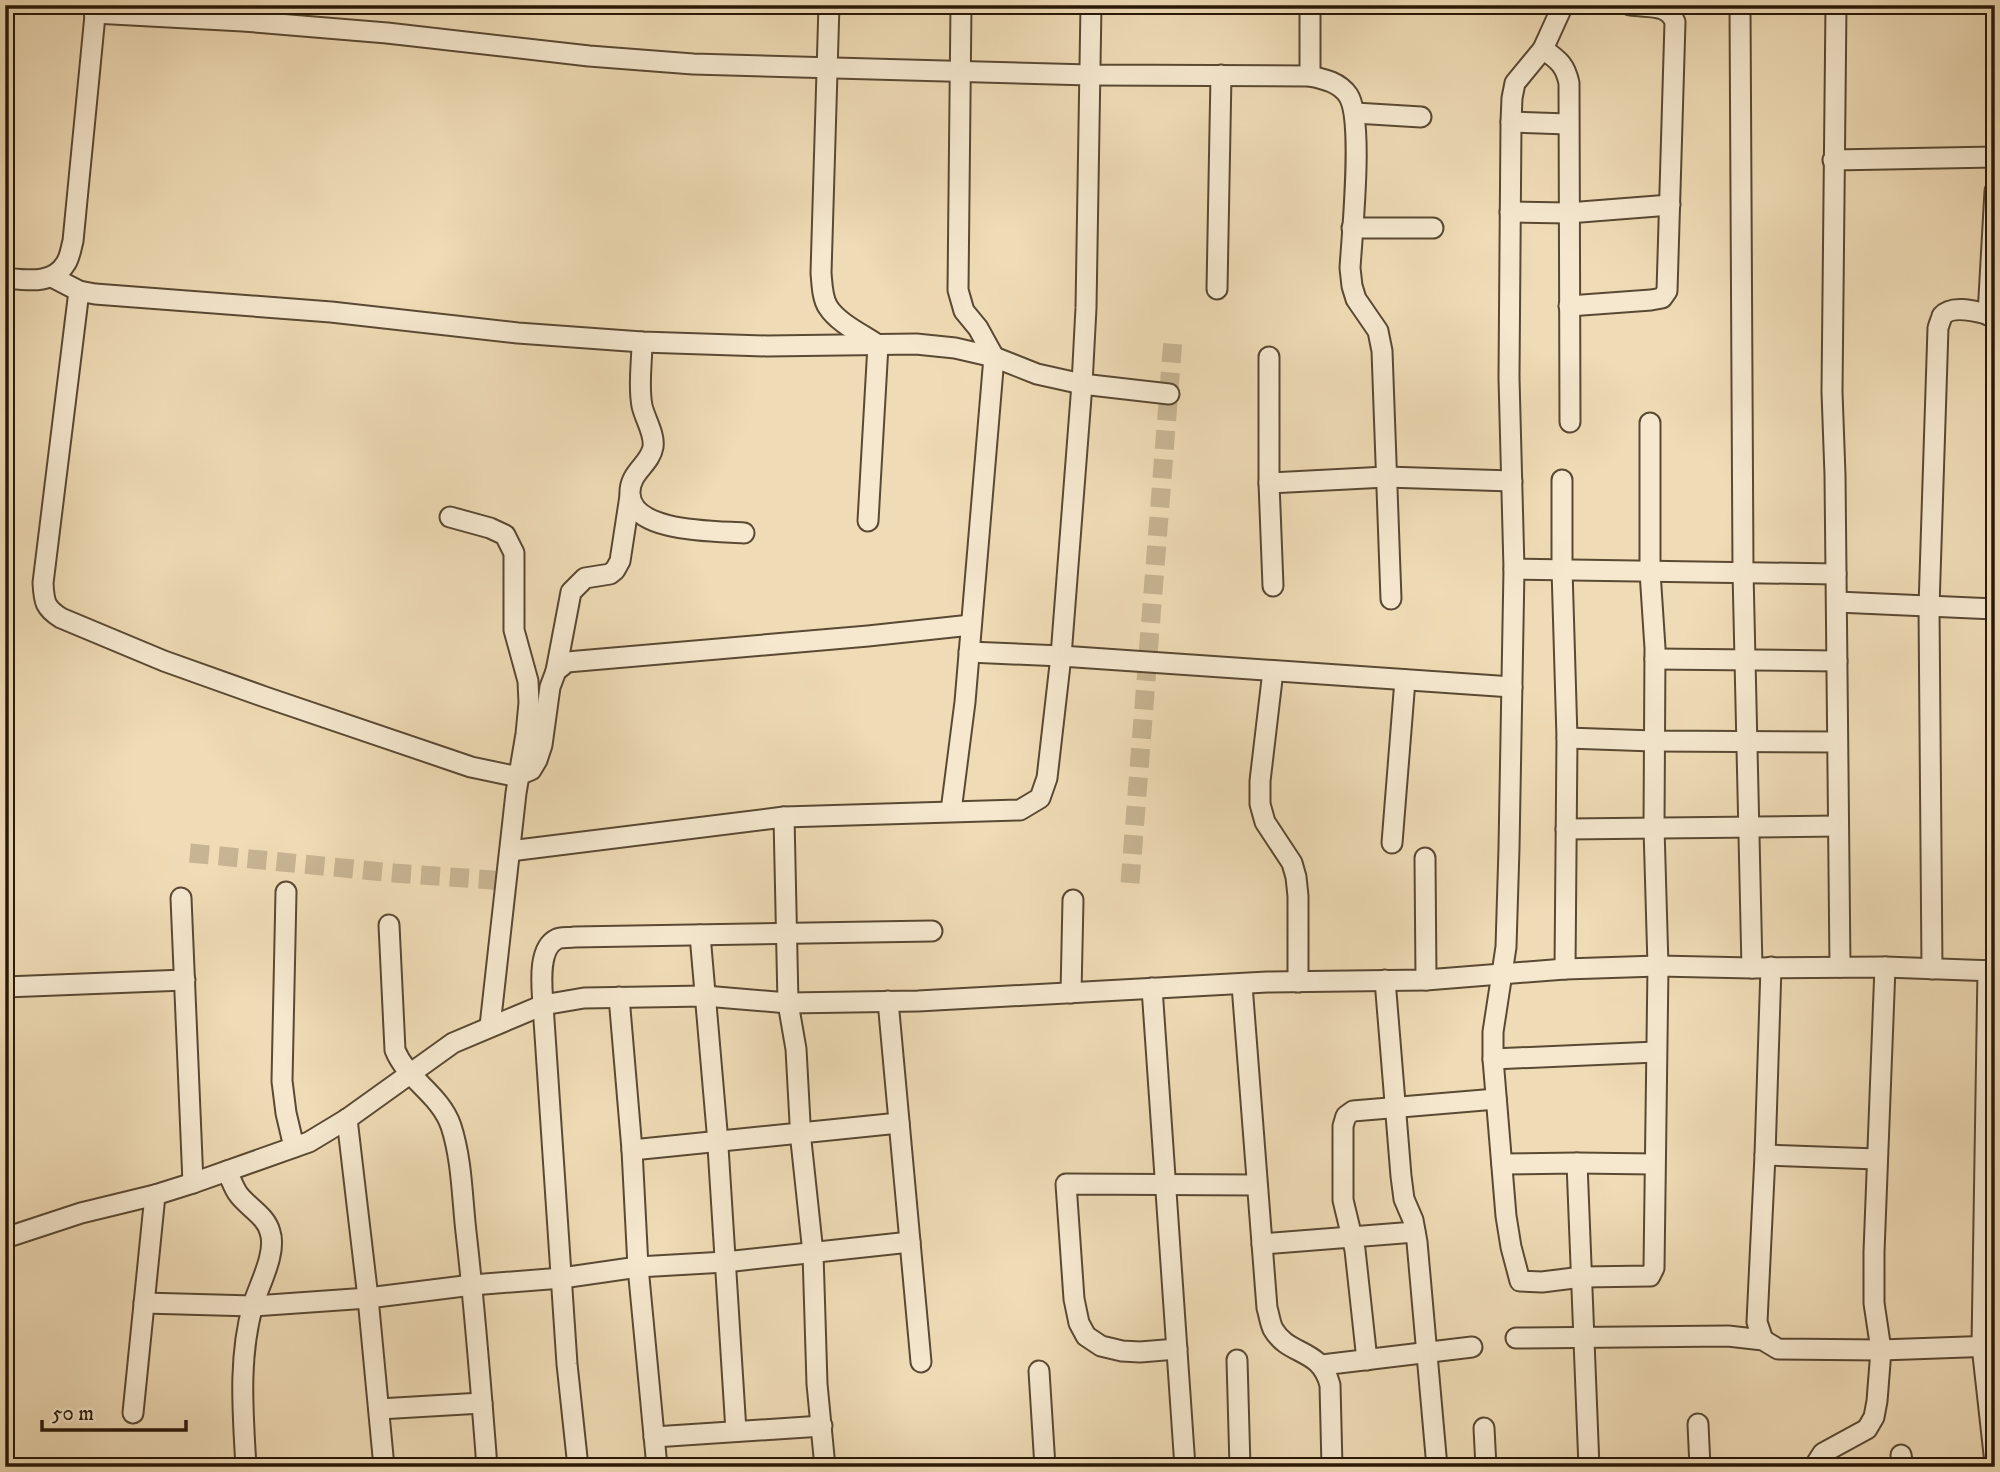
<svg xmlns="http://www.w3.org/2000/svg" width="2000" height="1472" font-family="'IM FELL DW Pica',serif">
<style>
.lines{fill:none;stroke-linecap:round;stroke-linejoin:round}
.minor-tunnel{stroke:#c7b492;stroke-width:19;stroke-dasharray:19 10;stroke-linecap:butt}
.minor-casing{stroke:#5a4933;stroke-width:23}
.minor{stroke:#f5e8cf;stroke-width:19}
</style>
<rect width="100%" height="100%" fill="#efdbb5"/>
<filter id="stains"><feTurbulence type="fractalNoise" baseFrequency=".00286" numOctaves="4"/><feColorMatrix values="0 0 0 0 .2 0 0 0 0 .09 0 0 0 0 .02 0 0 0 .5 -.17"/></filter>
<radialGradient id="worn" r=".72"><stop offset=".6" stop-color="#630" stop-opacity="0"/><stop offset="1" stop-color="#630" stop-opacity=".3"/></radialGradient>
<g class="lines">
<g class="minor-tunnel">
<path d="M190,853L394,873L506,881"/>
<path d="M1130,883L1173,339"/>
</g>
<defs>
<g id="minor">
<path d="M829,5L821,273C822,283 822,298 828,307C838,323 862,334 878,345L868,521"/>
<path d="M1563,5L1543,49L1515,83L1512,98L1511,122L1509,378L1514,569L1509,848L1506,947L1493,1032V1059L1506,1216L1511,1247L1520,1281L1542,1282L1582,1277L1650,1276L1654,1268L1658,966L1654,828L1655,648L1650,572V423"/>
<path d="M1740,5L1743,572L1752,968"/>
<path d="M1836,5L1832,392L1835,475L1840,967"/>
<path d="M94,13L243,21L387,33L589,56L693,64L1090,75L1310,76C1324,79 1339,82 1348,95C1364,118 1352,234 1350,268L1352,286L1356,299L1378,331L1382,351L1391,599"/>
<path d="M1543,49C1558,60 1565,64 1569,83L1570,422"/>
<path d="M1310,76V5"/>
<path d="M1355,113L1421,117"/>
<path d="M1511,122L1568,124"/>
<path d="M1833,160L1995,157"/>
<path d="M1510,212L1568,213L1670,205"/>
<path d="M1352,228H1433"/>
<path d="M52,277L79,291L95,294L331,312L518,333L642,342L767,346L916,344L955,348L994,357L1037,374L1082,384L1169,394"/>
<path d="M5,278C27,280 53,285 66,263C70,257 71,248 73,241L96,5"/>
<path d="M1217,289L1221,75"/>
<path d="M79,291L43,583C44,602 45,608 61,618L164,661L265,697L471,767L509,775H519L531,770L537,760L542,745L550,687L556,671L567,662L868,636L971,625"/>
<path d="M1569,306L1651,300L1662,298L1667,291L1675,22C1668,3 1648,8 1630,5"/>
<path d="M1988,315L1995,191"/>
<path d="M642,342C642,363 638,385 642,406C645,419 655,434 653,447C650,465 629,472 630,494C632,533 716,531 744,533"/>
<path d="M1269,357V483L1273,586"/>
<path d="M1562,480V569L1567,738L1565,969"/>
<path d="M1269,483L1386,477L1512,481"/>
<path d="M450,517L490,528L505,535L514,553V630L528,681L529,703L526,734L516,793L490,1026"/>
<path d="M1514,569L1836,574"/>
<path d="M1837,602L1995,609"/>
<path d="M969,652L1061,656L1512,687"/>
<path d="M1655,659L1837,661"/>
<path d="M556,671L571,592L585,578L610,574L615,570L620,561L630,496"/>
<path d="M1273,671L1260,781V804L1265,822L1292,863L1296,877L1298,896V982"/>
<path d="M1567,738L1654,741L1837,742"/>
<path d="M951,811L965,702L994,357L978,328L964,311L958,290L961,5"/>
<path d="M784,817L788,1003L796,1049L801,1141L813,1253L817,1384L825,1467"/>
<path d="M1566,829L1838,826"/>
<path d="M1392,843L1405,680"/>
<path d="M510,851L784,817L1020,810L1040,798L1047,778L1061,656L1082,384L1086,308L1091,5"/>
<path d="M1425,858L1426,980"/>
<path d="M286,892L282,1081L286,1113L294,1147"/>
<path d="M181,898L193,1183"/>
<path d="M389,925L395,1050C407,1080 440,1094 451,1126C462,1160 462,1197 466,1232C475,1310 481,1388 487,1467"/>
<path d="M700,935L717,1131L736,1431"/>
<path d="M1932,969L1929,607L1938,328C1938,327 1942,317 1942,316C1953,303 1981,313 1995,316"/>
<path d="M1988,970L1982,1346L1995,1463"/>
<path d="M1385,980L1401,1176L1404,1199L1413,1220L1417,1242L1437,1467"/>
<path d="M1242,985L1267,1308C1269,1314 1270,1323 1273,1329C1289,1357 1320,1347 1330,1385L1332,1467"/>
<path d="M5,987L185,980"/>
<path d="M1152,988L1185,1467"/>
<path d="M1071,993L1073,900"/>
<path d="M619,997L632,1150L638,1267L657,1467"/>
<path d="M888,1001L921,1362"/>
<path d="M1493,1059L1656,1052"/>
<path d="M347,1119L368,1298L384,1467"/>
<path d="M632,1150L899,1123"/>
<path d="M1765,1155L1877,1159"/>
<path d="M1577,1163L1654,1164"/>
<path d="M1502,1164L1577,1163L1589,1467"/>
<path d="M227,1171C231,1179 234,1189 239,1195C249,1208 266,1216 270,1232C277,1253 259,1285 253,1305C238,1358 243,1413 246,1467"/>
<path d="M5,1238L81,1213L155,1195L193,1183L309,1142L347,1119L453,1043L543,1005L584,998L705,996L788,1003L918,1001L1267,982L1426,980L1565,969L1658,966L1752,968L1885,967L1995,971"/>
<path d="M1262,1244L1415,1232"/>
<path d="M144,1303L253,1306L368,1298L472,1285L562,1278L638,1267L725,1262L910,1242"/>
<path d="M1516,1338L1728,1336L1763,1340L1778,1349L1881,1350L1994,1346"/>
<path d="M1763,1340L1757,1322L1765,1155L1771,967"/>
<path d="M1177,1349L1140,1352L1122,1351L1101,1346L1086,1336L1079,1323L1074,1299L1066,1184L1257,1185"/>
<path d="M1237,1360L1240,1467"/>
<path d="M1367,1360L1355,1250L1343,1200V1126L1346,1116L1353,1111L1496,1099"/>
<path d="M1322,1365L1472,1347"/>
<path d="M1039,1371L1045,1467"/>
<path d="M379,1409L482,1403"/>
<path d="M133,1413L155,1195"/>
<path d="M1698,1424L1700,1467"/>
<path d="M1484,1428L1486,1467"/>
<path d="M654,1437L822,1426"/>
<path d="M1901,1455L1903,1467"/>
<path d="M578,1467L567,1364L543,1005C542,988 537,948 557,939C561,937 569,938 574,937L932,931"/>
<path d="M1814,1467L1823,1453L1867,1429L1874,1417L1877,1401L1881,1350L1874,1303V1252L1885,967"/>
</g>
</defs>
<use href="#minor" class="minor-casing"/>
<use href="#minor" class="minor"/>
</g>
<rect width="2000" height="1472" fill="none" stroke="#efdbb5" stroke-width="28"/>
<rect x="7" y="7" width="1986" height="1458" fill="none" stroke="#291808" stroke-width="3.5"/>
<rect x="14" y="14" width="1972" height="1444" fill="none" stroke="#291808" stroke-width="2"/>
<path d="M42 1420v10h144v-10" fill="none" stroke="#291808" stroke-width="3.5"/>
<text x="52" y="1420" font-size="21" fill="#291808" stroke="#f5e8cf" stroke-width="5" paint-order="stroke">50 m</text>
<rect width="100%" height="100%" filter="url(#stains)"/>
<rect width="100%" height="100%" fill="url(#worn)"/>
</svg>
